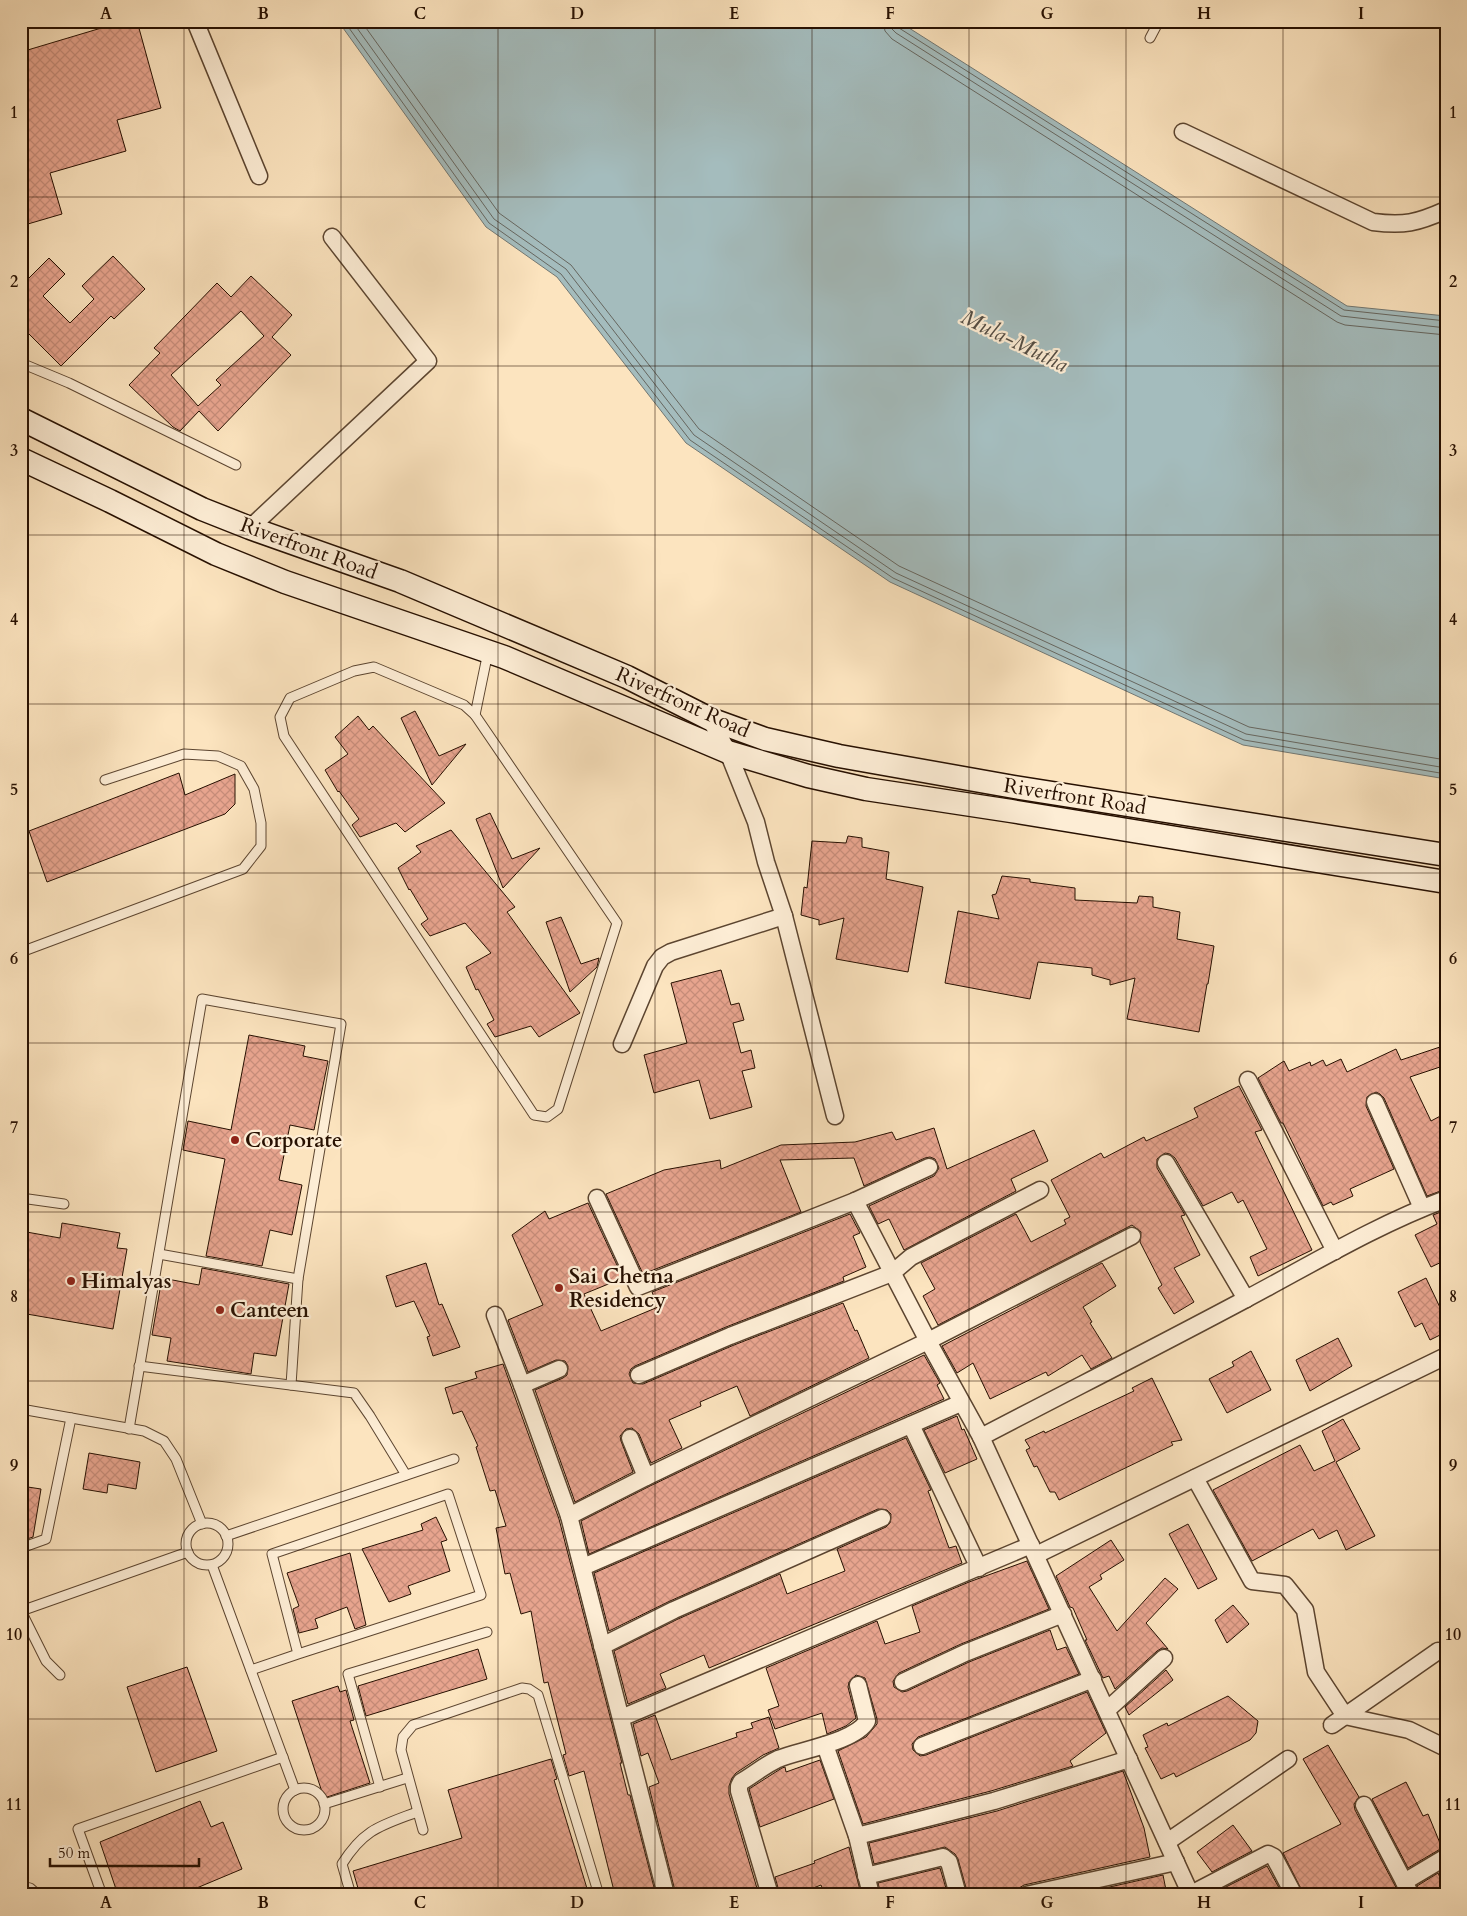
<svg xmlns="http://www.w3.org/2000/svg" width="1467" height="1916" font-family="Cardo,serif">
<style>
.water{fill:#a4bcbd;stroke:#727772}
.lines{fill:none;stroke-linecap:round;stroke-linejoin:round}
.shore{stroke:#66665f;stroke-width:1}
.building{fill:url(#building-cross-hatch);stroke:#271001;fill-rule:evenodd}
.lane-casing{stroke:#5c4530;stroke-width:11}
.street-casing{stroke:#5c4530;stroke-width:19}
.secondary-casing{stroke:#271001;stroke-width:25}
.lane{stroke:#fdedd5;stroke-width:9}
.street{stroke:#fdedd5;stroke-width:16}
.secondary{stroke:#fdedd5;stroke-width:22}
.grid{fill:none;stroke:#271001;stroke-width:1;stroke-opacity:0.55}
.poi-dot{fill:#8f2418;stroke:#fdedd5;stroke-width:2}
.labels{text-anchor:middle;stroke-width:4.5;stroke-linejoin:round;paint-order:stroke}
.street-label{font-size:21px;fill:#271001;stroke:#fdedd5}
.poi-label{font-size:21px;font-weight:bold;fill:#271001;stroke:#fdedd5;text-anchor:start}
.water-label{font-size:22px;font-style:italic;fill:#534c43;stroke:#fdedd5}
.neatline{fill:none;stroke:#271001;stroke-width:2}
.grid-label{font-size:16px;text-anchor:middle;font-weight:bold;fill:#271001}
</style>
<defs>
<pattern id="building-cross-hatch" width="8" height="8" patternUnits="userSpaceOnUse" patternTransform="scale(1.25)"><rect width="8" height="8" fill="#e7a48e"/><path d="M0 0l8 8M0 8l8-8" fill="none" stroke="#c68c79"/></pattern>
</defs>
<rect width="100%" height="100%" fill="#fce4bf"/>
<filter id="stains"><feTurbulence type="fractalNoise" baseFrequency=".004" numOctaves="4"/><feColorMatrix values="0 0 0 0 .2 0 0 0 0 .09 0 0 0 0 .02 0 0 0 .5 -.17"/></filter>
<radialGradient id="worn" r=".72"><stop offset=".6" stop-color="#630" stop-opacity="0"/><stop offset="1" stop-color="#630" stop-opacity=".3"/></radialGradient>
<path class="water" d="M338,21H898L1347,306L1446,316V779L1243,745L890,582L686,443L557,277L486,227Z"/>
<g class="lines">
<g class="shore">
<path d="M344,21L489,223L561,274L690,440L893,578L1244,740L1446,774"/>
<path d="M352,21L494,219L566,269L694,435L896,573L1246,734L1446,768"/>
<path d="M361,21L499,213L571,265L699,429L899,566L1249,727L1446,760"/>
<path d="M883,21L885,31L892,39L1337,322L1345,325L1446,335"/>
<path d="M890,21L891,28L896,33L1341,316L1446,328"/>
<path d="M896,21L899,28L1344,310L1446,321"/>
</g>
</g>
<g class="building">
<path d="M107,21H137L161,108L117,120L126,151L50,173L62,214L21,226V52L108,26Z"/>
<path d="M113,256L145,289L114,319L111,316L61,366L21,326V286L49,258L65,274L43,296L70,323L94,299L82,286Z"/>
<path d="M251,276L292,315L272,337L291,355L218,431L199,411L180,431L173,427L129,385L160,353L154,348L217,283L231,297ZM241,311L264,336L216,380L221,385L198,406L171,375Z"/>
<path d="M415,711L439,756L466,744L432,785L401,718Z"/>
<path d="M358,716L369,730L373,726L445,803L405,832L396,823L360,837L352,825L359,819L339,791L338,792L325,770L348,754L335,737Z"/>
<path d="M179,773L185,795L235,774V804L225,814L47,882L29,831Z"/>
<path d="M490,813L512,859L540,848L503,888L476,819Z"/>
<path d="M451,830L515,907L507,912L580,1013L539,1037L531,1026L495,1037L487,1024L494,1020L478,989L476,990L466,967L491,953L465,923L430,936L421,924L428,919L410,889L409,890L398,868L421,852L416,846Z"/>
<path d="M848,836L862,838V847L889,852L886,879L923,887L908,972L836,959L844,918L819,925V920L801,915L804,887L807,888L812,841L846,843Z"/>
<path d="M1002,876L1030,879V882L1075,888V900L1137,903L1139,896L1153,897V907L1180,912L1177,939L1214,946L1208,984H1207L1199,1032L1127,1019L1135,978L1110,985V980L1092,975V968L1038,962L1030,999L945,983L958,911L999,919L992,895L996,894Z"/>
<path d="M561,917L581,964L599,958L597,967L570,992L546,922Z"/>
<path d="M721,970L731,1005L739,1003L744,1020L733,1023L741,1053L751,1050L755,1068L742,1071L752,1107L710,1119L699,1080L654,1093L644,1055L687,1043L671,983Z"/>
<path d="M249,1035L305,1046L303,1056L328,1061L314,1130L290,1125L279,1180L302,1185L292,1235L270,1230L262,1266L206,1256L225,1159L183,1150L188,1121L231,1130Z"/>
<path d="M1446,1045V1065L1410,1077L1431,1121L1446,1113V1189L1427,1196L1384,1098L1380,1094L1376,1092L1367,1097L1366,1106L1394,1169L1350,1189L1353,1196L1333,1205L1331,1202L1323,1206L1283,1123H1281L1258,1078L1284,1061L1289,1071L1310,1062L1311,1066L1323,1060L1326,1066L1341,1059L1347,1072L1396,1049L1401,1060Z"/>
<path d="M1239,1086L1262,1130L1255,1132L1312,1250L1258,1276L1250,1257L1267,1249L1243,1200L1238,1203L1232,1192L1203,1206L1175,1158L1170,1154L1165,1153L1157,1159V1168L1185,1215L1181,1216L1200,1255L1174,1268L1194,1302L1174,1314L1158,1288L1162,1285L1140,1242L1141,1232L1132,1225L938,1325L923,1296L935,1289L921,1263L1016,1214L1031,1242L1066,1224L1064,1220L1070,1217L1051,1180L1101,1153L1104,1158L1144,1137L1146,1141L1198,1117L1194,1108Z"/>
<path d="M934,1128L947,1169L1034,1130L1048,1161L1011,1179L1016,1191L904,1250L889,1219L878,1224L869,1206L934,1176L939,1168L935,1159L930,1157L925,1158L864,1186L854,1158L780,1160L801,1212L643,1274L606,1194L664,1170L720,1160L721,1169L781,1145L855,1142L892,1132L896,1140Z"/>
<path d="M588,1203L623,1278L584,1294L601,1331L658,1307L652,1292L850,1214L860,1233L853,1236L866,1267L843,1277L844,1281L726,1327L635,1366L631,1369L629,1374L633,1383L643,1384L734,1345L843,1303L855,1331L857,1330L869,1358L750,1416L737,1386L700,1402L701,1406L669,1420L682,1448L651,1463L639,1434L632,1428L626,1429L620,1436L621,1441L633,1472L575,1502L535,1390L563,1378L567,1375L568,1366L565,1361L556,1360L528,1372L508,1320L543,1305L512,1235L545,1211L549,1219Z"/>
<path d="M1446,1210V1260L1431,1267L1415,1235L1437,1224L1433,1215Z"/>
<path d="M62,1223L120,1233L117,1248L127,1249L113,1329L21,1313V1231L60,1238Z"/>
<path d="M426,1263L439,1305L442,1304L460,1347L433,1356L427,1337L430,1336L414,1301L396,1307L386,1276Z"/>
<path d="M1102,1263L1116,1286L1083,1307L1092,1322L1090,1323L1112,1358L1091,1369L1082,1355L1048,1376L1046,1372L990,1399L973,1363L957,1373L942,1346Z"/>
<path d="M202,1268L289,1284L276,1356L254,1353L251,1374L167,1361L171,1338L152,1335L162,1278L199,1285Z"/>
<path d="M1426,1278L1446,1320V1332L1430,1340L1422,1323L1415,1327L1398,1292Z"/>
<path d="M1338,1338L1352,1366L1310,1391L1296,1360Z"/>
<path d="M1251,1351L1271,1390L1227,1413L1209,1379L1234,1366L1232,1362Z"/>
<path d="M924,1355L940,1383L937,1385L944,1399L589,1554L581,1521L650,1486Z"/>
<path d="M503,1364L559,1519L622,1763H620L628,1795H630L656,1895H615L584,1771L569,1776L563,1755L566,1754L548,1682L544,1683L531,1611L521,1614L510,1573L505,1574L496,1528L506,1526L495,1490L490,1491L476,1447L478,1446L462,1411L453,1414L445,1388L477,1378L475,1372Z"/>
<path d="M1152,1378L1182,1440L1171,1442L1173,1445L1059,1500L1055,1492H1050L1037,1466L1034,1467L1026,1450L1030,1448L1025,1440L1044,1431L1045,1433L1134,1391L1132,1388Z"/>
<path d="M957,1416L962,1430L964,1429L977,1459L945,1473L924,1430Z"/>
<path d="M1343,1419L1360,1449L1336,1462L1375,1536L1346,1550L1337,1530L1319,1539L1313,1529L1252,1561L1213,1490L1300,1445L1314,1471L1335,1461L1322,1431Z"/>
<path d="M906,1438L931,1490L928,1491L949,1548L956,1546L962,1563L709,1668L704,1655L660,1674L666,1688L628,1704L614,1651L678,1619L780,1574L787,1594L845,1571L837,1549L886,1527L890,1523L891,1514L887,1510L878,1509L670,1601L609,1631L594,1573Z"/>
<path d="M89,1453L140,1462L136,1489L108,1484L107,1493L83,1489Z"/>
<path d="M21,1486L41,1489L33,1537L21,1541Z"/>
<path d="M436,1517L447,1540L441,1542L450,1571L408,1586L411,1594L389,1602L362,1549L423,1530L421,1524Z"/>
<path d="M1188,1524L1217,1579L1198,1589L1169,1534Z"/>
<path d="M1111,1540L1124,1560L1100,1575L1102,1579L1089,1587L1117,1631L1165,1578L1178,1589L1146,1623L1168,1649L1162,1648L1157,1651L1115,1689L1109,1676L1103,1678L1085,1640H1087L1073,1608L1070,1607L1056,1576Z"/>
<path d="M350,1553L366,1625L355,1629L347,1607L315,1619L318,1628L299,1633L293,1609L299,1606L287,1573Z"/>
<path d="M1027,1561L1049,1609L961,1644L899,1673L893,1681L894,1687L902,1692L907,1691L969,1662L1050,1630L1057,1650L1066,1647L1079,1674L918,1737L912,1744L913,1750L920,1756L926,1755L1087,1692L1106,1733L1070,1761L1073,1766L991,1791L863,1824L838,1751L866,1737L877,1724V1719L865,1678L856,1675L849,1682L848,1687L856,1718L846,1726L827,1734L822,1713L775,1729L768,1710L779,1706L766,1668L877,1621L885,1644L920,1632L912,1606L969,1582Z"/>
<path d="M1233,1605L1249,1624L1227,1643L1215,1620Z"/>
<path d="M478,1649L487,1679L366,1716L358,1686Z"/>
<path d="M187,1667L217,1751L156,1772L127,1687Z"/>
<path d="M1166,1670L1173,1680L1129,1715L1125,1707Z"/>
<path d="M338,1686L340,1692L346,1690L354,1720L350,1721L370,1783L324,1798L292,1701Z"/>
<path d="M1228,1696L1258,1721L1256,1733L1250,1740L1176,1777L1174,1773L1161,1779L1145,1748L1148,1747L1143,1735L1167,1723L1168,1726Z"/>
<path d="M655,1715L671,1760L737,1737L736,1733L753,1728L751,1723L769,1717L779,1748L763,1755L736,1773L732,1778L729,1786V1794L759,1895H676L649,1787L659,1783L648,1753L641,1756L633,1724Z"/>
<path d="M1328,1745L1359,1797L1354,1804L1355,1810L1400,1895H1304L1283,1853L1341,1824L1303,1759Z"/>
<path d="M551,1759L557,1779L554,1780L589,1895H360L353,1871L462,1838L448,1790Z"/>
<path d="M820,1760L834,1799L760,1827L749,1789L782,1768L785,1767L786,1772Z"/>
<path d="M1123,1771L1144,1828L1150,1857L1024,1885L1019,1888L1016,1895H968L958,1859L955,1854L945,1847L874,1864L869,1843L997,1811Z"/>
<path d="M1406,1782L1423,1816L1428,1814L1442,1848L1408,1868L1372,1799Z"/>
<path d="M200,1801L211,1827L223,1822L242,1869L180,1895H118L100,1842Z"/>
<path d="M1233,1825L1252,1851L1212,1872L1197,1852Z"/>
<path d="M849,1847L860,1890L849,1895H825L821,1885L795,1895H780L775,1877L815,1863L814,1861Z"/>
<path d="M1267,1866L1283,1895H1229L1224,1888Z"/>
<path d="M940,1868L948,1895H881L878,1883Z"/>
<path d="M1438,1873L1446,1890V1895H1421L1417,1886Z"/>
<path d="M1163,1875L1167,1895H1074Z"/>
</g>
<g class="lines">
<defs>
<g id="lane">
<path d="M1150,38L1159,21"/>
<path d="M21,363L69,383L236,465"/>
<path d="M374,667L464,705L475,715L617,923L558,1109L547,1117L534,1115L284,736L280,717L290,698L354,671Z"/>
<path d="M475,715L488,652"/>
<path d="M21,952L243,869L261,846V823L254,789L241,766L218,756L184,754L105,780"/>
<path d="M21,1198L64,1204"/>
<path d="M159,1254L298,1279"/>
<path d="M139,1366L354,1393L370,1416L406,1475"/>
<path d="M21,1409L144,1431L164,1441L176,1459L202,1524"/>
<path d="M129,1429L202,999L341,1024L298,1279L291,1385"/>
<circle cx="207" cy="1544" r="21"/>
<path d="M226,1536L454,1459"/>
<path d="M21,1548L46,1539L71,1418"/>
<path d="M212,1565L295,1790"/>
<path d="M21,1611L188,1552"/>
<path d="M21,1611L46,1661L60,1675"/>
<path d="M251,1670L298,1654L272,1554L448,1494L481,1595L298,1654"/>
<path d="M380,1787L348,1674L487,1632"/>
<circle cx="304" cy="1809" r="21"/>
<path d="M324,1804L407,1778"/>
<path d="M423,1830L401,1750L403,1737L413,1725L522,1688L529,1689L538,1695L599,1895"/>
<path d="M21,1886L30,1888L38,1895"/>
<path d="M102,1895L78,1829L283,1757"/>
<path d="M351,1895L342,1864C364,1829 380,1826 417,1812"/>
</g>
<g id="street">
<path d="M195,21L259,176"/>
<path d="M1183,132L1373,222C1404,226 1417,223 1446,210"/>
<path d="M250,528L428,361L332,237"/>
<path d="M710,719L728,752L756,822L766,862L784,916L835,1116"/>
<path d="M622,1044L655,966L662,957L671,952L784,916"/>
<path d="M1248,1080L1335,1251"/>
<path d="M1375,1102L1422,1208"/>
<path d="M1166,1163L1246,1299"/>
<path d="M597,1198L638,1287L855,1201L929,1167"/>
<path d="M855,1201L928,1341L981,1437L1191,1895"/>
<path d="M495,1315L522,1385L569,1516L666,1895"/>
<path d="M639,1375L730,1336L892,1273L911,1257L1040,1190"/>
<path d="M522,1385L559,1369"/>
<path d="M911,1425L979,1568"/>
<path d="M981,1437C1069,1391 1158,1346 1246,1299C1312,1264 1376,1225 1446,1199"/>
<path d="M630,1438L646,1477"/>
<path d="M1195,1478L1252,1581L1285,1585L1305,1610L1316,1672L1345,1716L1409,1730L1446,1748"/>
<path d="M569,1516L646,1477L928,1341L1132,1236"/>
<path d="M1036,1555L1446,1356"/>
<path d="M583,1567L961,1403"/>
<path d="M602,1646L674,1610L882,1518"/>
<path d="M903,1682L965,1653L1063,1614"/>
<path d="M1107,1710L1164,1658"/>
<path d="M621,1718L1031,1545"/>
<path d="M1332,1725L1438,1651"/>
<path d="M825,1745L857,1836L871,1895"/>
<path d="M922,1746L1093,1679"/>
<path d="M1364,1805L1411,1895"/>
<path d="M857,1836L994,1801L1129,1759"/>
<path d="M1167,1842L1288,1759"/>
<path d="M866,1876L943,1857L949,1862L958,1895"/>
<path d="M1404,1882L1446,1857"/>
<path d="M1191,1894L1268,1854L1274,1857L1294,1895"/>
<path d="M770,1895L739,1791V1786L741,1782C753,1775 765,1765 778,1759C800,1750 855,1742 867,1721L858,1685"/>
<path d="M1026,1895L1176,1862"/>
</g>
<g id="secondary">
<path d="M21,419L202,509L250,528L400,581L627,677L710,719L765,739L839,756L1014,787L1446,855"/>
<path d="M21,459L110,501L216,554L285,582L504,657L728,752L808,776L866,789L1011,811L1446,882"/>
</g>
</defs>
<use href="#lane" class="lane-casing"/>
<use href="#street" class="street-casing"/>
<use href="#secondary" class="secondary-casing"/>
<use href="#lane" class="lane"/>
<use href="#street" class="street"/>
<use href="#secondary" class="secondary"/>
</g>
<path class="grid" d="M184,21V1895M341,21V1895M498,21V1895M655,21V1895M812,21V1895M969,21V1895M1126,21V1895M1283,21V1895M21,197H1446M21,366H1446M21,535H1446M21,704H1446M21,873H1446M21,1043H1446M21,1212H1446M21,1381H1446M21,1550H1446M21,1719H1446"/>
<g class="poi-dot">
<circle cx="235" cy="1140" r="5"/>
<circle cx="71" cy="1281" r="5"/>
<circle cx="559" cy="1288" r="5"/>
<circle cx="220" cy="1310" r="5"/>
</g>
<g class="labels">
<g class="street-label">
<text transform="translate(309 548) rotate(20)" y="7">Riverfront Road</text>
<text transform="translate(683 702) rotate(24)" y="7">Riverfront Road</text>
<text transform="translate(1075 796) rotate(9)" y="7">Riverfront Road</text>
</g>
<g class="poi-label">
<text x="245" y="1147">Corporate</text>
<text x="569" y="1283">Sai Chetna<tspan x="569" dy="24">Residency</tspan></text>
<text x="81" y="1288">Himalyas</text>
<text x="230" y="1317">Canteen</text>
</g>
<g class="water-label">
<text transform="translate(1015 340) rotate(26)" y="8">Mula-Mutha</text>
</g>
</g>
<rect width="1467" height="1916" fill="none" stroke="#fce4bf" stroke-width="55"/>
<path d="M50 1858v8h149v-8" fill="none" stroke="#271001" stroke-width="2.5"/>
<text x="58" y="1858" font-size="15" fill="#271001" stroke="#fdedd5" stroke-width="4" paint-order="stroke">50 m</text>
<rect x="28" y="28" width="1412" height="1860" class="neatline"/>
<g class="grid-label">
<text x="106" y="19">A</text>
<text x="263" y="19">B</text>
<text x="420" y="19">C</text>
<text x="577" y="19">D</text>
<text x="734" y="19">E</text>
<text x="890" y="19">F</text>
<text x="1047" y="19">G</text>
<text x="1204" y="19">H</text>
<text x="1361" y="19">I</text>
<text x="14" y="118">1</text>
<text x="1453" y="118">1</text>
<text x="14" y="287">2</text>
<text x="1453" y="287">2</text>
<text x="14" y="456">3</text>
<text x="1453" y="456">3</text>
<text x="14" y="625">4</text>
<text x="1453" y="625">4</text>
<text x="14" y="795">5</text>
<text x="1453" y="795">5</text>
<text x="14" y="964">6</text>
<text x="1453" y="964">6</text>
<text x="14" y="1133">7</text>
<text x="1453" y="1133">7</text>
<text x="14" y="1302">8</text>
<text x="1453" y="1302">8</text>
<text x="14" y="1471">9</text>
<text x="1453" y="1471">9</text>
<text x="14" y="1640">10</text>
<text x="1453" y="1640">10</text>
<text x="14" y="1810">11</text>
<text x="1453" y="1810">11</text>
<text x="106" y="1908">A</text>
<text x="263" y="1908">B</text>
<text x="420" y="1908">C</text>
<text x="577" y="1908">D</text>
<text x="734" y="1908">E</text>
<text x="890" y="1908">F</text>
<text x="1047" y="1908">G</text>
<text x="1204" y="1908">H</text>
<text x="1361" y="1908">I</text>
</g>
<rect width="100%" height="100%" filter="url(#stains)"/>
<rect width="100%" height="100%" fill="url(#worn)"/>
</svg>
